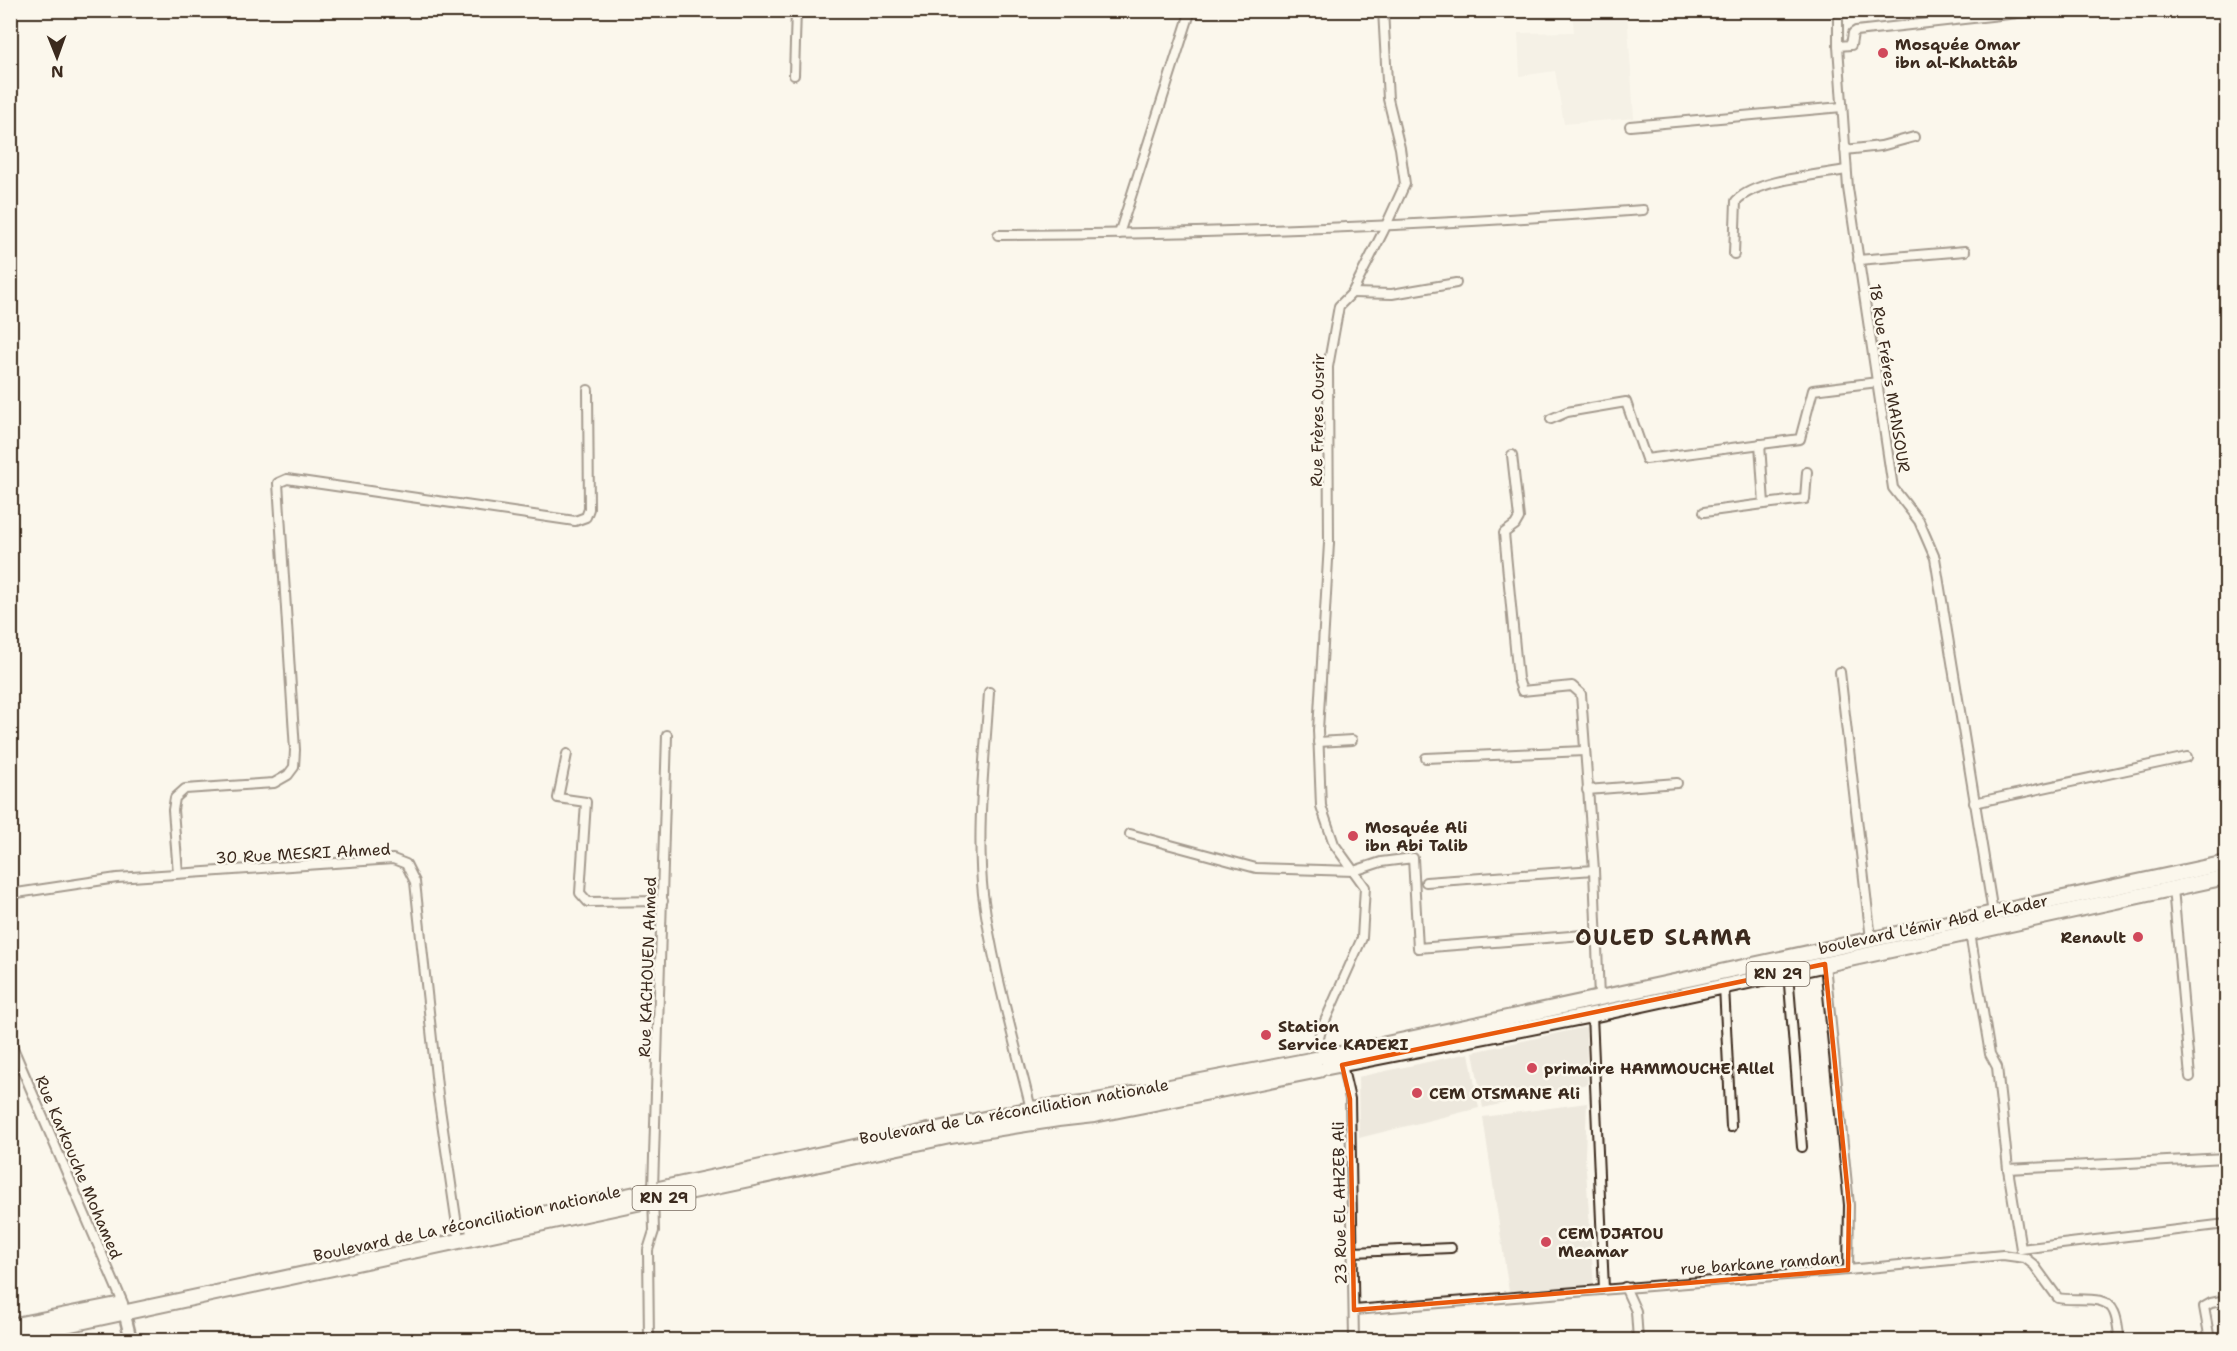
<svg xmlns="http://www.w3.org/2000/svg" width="2237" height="1351" font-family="'Shantell Sans',sans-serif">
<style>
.built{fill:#ede8dd}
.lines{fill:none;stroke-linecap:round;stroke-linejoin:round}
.street-casing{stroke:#3b2a1e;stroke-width:12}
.secondary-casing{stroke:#3b2a1e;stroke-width:15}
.highway-casing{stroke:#3b2a1e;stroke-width:18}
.street{stroke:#fbf7ec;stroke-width:8}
.secondary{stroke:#fbf7ec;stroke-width:10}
.highway{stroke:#fbf7ec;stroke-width:14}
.marked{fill:none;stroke:#e8590c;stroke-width:4.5;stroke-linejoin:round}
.poi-dot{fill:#d1495b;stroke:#fbf7ec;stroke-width:2}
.labels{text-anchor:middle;stroke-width:5;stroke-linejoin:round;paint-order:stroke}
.shield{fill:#fbf7ec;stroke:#75685c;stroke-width:1.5}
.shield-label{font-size:15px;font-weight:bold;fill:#3b2a1e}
.poi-label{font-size:16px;font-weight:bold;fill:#3b2a1e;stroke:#fbf7ec;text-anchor:start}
.street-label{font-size:16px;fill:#3b2a1e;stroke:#fbf7ec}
.district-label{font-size:22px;font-weight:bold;letter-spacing:1.5px;fill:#3b2a1e;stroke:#fbf7ec}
</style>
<rect width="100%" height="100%" fill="#fbf7ec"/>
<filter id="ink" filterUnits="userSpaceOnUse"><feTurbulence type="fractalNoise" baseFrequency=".0167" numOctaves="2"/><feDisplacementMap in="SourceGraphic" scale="12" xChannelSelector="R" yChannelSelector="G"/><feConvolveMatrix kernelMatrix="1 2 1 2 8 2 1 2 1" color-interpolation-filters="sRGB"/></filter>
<g filter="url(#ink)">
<g class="built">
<path d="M1572,11H1627L1634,118L1564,124L1555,71L1520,76L1518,33L1574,32Z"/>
<path d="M1586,1027L1587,1084L1483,1108L1473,1052Z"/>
<path d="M1469,1053L1479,1108L1359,1138L1358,1077Z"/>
<path d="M1587,1103L1585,1155L1594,1287L1509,1292L1483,1117Z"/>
</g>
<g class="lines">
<defs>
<g id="street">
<path d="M1838,10V46L1848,188L1893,488L1919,521L1935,558L1993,913"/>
<path d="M1838,46L1851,45L1853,33L1856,31L2046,10"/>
<path d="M794,75L796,10"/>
<path d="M1630,126L1842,107"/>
<path d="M1845,150L1881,146L1914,137"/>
<path d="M1119,234L1191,10"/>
<path d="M998,235C1214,234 1428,226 1643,210"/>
<path d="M1734,254L1736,201C1755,180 1818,175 1846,170"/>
<path d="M1858,260L1965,251"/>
<path d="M1352,293L1392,294L1456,283"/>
<path d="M1551,419L1567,412L1626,402L1646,459L1800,439L1813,390L1878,382"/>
<path d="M1512,455L1519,518L1515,525L1504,533L1518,679L1522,691L1572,686L1581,694L1594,870L1599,998"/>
<path d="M1764,504L1805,499L1807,472"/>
<path d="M1704,512L1764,504L1760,444"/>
<path d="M1840,672L1871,939"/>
<path d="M989,692C985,759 976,827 983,894C992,965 1014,1039 1031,1109"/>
<path d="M1318,742L1352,740"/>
<path d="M567,754L558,798L586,802L580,893L588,902L663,901"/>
<path d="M1426,758L1584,751"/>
<path d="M1587,790L1677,783"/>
<path d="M1974,803L2187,757"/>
<path d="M1130,834L1256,868L1354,871L1381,862L1413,858L1418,948L1596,934"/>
<path d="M178,873L173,810L175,798L185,789L274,783L288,775L294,767L295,750L278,483L287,479L575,521L586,517L589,509L588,390"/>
<path d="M1426,882L1594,870"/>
<path d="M2173,888L2190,1077"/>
<path d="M10,894L117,878L393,859L406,864L415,882L438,1095L458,1232"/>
<path d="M1970,933L1990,1054L1997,1067L2008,1169L2021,1249L2226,1224"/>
<path d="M1825,964L1849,1205L1848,1270"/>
<path d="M1788,972L1802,1147"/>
<path d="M1724,986L1731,1127"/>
<path d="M1592,1015L1604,1289"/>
<path d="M10,1041L123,1303"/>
<path d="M1322,1055L1319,1038L1321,1030L1362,938L1365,887L1334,844L1321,806L1318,730L1329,543L1328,367L1339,306L1352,293L1383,232L1405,184L1400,148L1388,99L1383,10"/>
<path d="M1342,1065L1350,1099L1354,1340"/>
<path d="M2008,1169L2226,1158"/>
<path d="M1353,1252L1451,1248"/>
<path d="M1625,1287L1636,1311L1638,1340"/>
<path d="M1354,1310L1848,1270L2003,1255L2025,1258L2034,1265L2058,1298C2075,1302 2106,1293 2114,1312C2118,1320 2118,1332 2120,1340"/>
<path d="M649,1340L648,1250L654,1231L653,1189L667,735"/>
<path d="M2210,1340L2204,1307L2211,1303L2226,1300"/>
</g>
<path id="secondary" d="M123,1307L131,1340"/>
<g id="highway">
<path d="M1326,1057L2226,863"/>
<path d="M1328,1067L1592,1015L2226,877"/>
<path d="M473,1229L1031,1109L1091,1102L1316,1059"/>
<path d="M10,1326L117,1305"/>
<path d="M10,1337L950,1136L1058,1119L1094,1115L1319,1070"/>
</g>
</defs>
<use href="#street" class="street-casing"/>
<use href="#secondary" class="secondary-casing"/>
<use href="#highway" class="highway-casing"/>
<use href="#street" class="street"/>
<use href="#secondary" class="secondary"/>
<use href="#highway" class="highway"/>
</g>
</g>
<path d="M0 0H2237V1351H0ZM1825,964L1849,1205L1848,1270L1354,1310L1350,1099L1342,1065Z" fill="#fbf7ec" fill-opacity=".55" fill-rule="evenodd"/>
<path class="marked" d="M1825,964L1849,1205L1848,1270L1354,1310L1350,1099L1342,1065Z"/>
<g class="poi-dot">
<circle cx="1883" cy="53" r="6"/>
<circle cx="1353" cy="836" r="6"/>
<circle cx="2138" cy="937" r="6"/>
<circle cx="1266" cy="1035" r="6"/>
<circle cx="1532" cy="1068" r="6"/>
<circle cx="1417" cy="1093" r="6"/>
<circle cx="1546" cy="1242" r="6"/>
</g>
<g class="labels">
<g class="shield">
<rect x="1746.5" y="962" width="63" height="24" rx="4.5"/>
<rect x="632.5" y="1186" width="63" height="24" rx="4.5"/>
</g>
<g class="shield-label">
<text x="1778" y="979">RN 29</text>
<text x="664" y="1203">RN 29</text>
</g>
<g class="poi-label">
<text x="1895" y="50">Mosquée Omar<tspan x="1895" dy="18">ibn al-Khattâb</tspan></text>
<text x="1365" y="833">Mosquée Ali<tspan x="1365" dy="18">ibn Abi Talib</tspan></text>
<text x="2126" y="943" text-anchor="end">Renault</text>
<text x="1278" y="1032">Station<tspan x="1278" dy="18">Service KADERI</tspan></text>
<text x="1544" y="1074">primaire HAMMOUCHE Allel</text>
<text x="1429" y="1099">CEM OTSMANE Ali</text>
<text x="1558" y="1239">CEM DJATOU<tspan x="1558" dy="18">Meamar</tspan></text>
</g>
<g class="street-label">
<text transform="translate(1890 378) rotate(81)" y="6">18 Rue Fréres MANSOUR</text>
<text transform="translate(1317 420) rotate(-89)" y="6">Rue Frères Ousrir</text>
<text transform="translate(303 853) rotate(-3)" y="6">30 Rue MESRI Ahmed</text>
<text transform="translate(1933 924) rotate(-12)" y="6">boulevard L'émir Abd el-Kader</text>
<text transform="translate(647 967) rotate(-88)" y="6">Rue KACHOUEN Ahmed</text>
<text transform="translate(1014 1111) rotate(-10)" y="6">Boulevard de La réconciliation nationale</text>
<text transform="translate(79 1167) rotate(67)" y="6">Rue Karkouche Mohamed</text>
<text transform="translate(1339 1203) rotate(-91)" y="6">23 Rue EL AHZEB Ali</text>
<text transform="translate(467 1223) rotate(-12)" y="6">Boulevard de La réconciliation nationale</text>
<text transform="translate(1760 1263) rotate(-4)" y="6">rue barkane ramdan</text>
</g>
<g class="district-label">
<text x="1664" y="945">OULED SLAMA</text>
</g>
</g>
<rect width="2237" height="1351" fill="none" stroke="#fbf7ec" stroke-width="36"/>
<rect x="18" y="18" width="2201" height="1315" fill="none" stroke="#3b2a1e" stroke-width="2" filter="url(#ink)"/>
<g transform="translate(57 57) rotate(179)" stroke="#fbf7ec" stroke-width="4.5" paint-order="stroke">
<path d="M0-4.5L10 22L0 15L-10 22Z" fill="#3b2a1e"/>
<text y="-9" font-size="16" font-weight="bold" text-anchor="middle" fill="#3b2a1e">N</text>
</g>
</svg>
